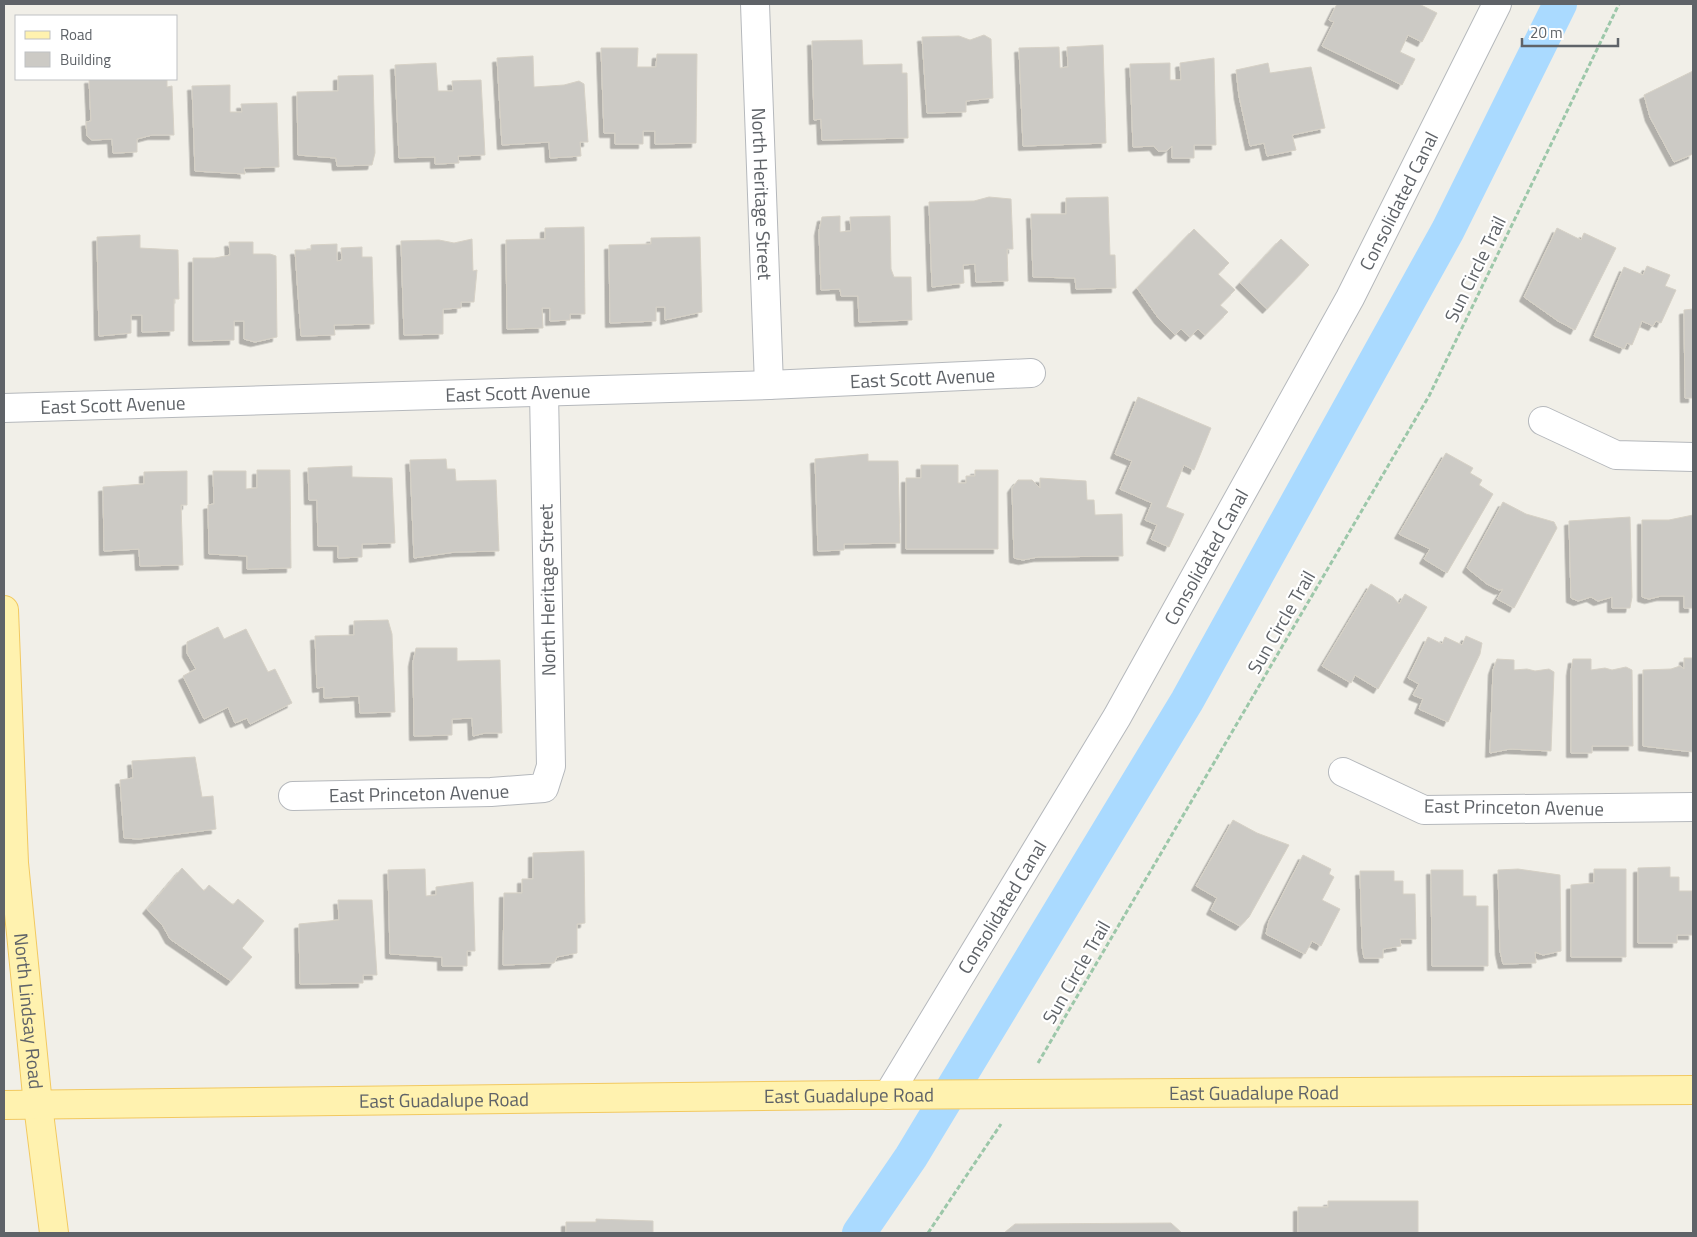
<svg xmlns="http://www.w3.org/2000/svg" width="1697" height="1237" font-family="'Titillium Web',sans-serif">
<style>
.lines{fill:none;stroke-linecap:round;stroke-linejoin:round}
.canal{stroke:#aadaff;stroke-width:34}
.building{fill:#cccac5;stroke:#d6d1c6;filter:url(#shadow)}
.minor-casing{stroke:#b5b8bc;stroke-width:30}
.major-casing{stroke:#f2c960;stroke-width:30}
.path{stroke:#9cc7a9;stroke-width:3;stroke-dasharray:5 2.5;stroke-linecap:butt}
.minor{stroke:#fff;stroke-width:28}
.major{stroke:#fff2af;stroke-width:28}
.labels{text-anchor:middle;stroke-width:4.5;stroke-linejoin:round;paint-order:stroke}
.street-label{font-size:19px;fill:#5f6368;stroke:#fff}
</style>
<defs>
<filter id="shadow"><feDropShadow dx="-4.5" dy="4.5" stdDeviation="0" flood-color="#0004"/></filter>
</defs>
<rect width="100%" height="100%" fill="#f1efe8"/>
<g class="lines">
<path class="canal" d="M859,1233L911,1157L1187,701L1448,230L1560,4"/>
</g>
<g class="building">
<path d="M1337,4H1419L1437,13L1422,42L1408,35L1400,52L1415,59L1402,85L1322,46L1334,22L1329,20Z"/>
<path d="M984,35L991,39L993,98L966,101V112L927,113L922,37L959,36L970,40Z"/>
<path d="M862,40L863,65L902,64V73H907L908,138L822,140L821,119L814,120L812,41Z"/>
<path d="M1103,45L1106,143L1023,146L1019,48L1059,47L1060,68L1068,67L1067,47Z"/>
<path d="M601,48H638L637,67H656L657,54H697L696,143L655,144V131H643V144H615V133H604Z"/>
<path d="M533,56L534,87L564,85L579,81L584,84L588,142H580L581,156L550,158L549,142L502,145L497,58Z"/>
<path d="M1214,58L1216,145H1194V158H1172V146L1166,151H1158L1154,146L1133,147L1130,64L1170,63V80H1181L1180,63Z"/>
<path d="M436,63L438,91H453L452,81L481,80L485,155L458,156L459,163L435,164V157L399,158L395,65Z"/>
<path d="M1268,63L1270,73L1311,67L1325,128L1292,135L1296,150L1267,156L1264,143L1250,146L1239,96L1236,70Z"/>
<path d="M1693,71V154L1674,162L1650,117L1644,95Z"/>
<path d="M373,75L375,153L372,165L337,166L336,158L298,155L297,92L338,91V76Z"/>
<path d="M89,79H167V87L172,86L174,135H152L137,139V152L113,153L112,139L92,140L87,136L86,122L91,121Z"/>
<path d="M230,85V112H242L241,104L277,103L279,167L244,168L245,174L195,171L192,86Z"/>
<path d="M989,197L1011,199L1013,249H1007L1008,281L976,282L975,264L963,265L964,283L932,287L929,202L974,201Z"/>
<path d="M1108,197L1110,255H1115L1116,288L1076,289L1075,278L1033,277L1031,214H1066V198Z"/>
<path d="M840,216V232L851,231L850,217L890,216L891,269L894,277H911L912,320L859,322L858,296H841L840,289L821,290L819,231L822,217Z"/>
<path d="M584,227L585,314H570V320L550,321V308H542L543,328L507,329L506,240L545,239V228Z"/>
<path d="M1557,228L1581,240L1584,233L1616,248L1575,330L1558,321L1524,297Z"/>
<path d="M1194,229L1229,263L1218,274L1235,290L1220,305L1228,312L1205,335L1198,329L1190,337L1181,329L1175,335L1159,319L1137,288Z"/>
<path d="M140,235V248L178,250L179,299H174V331L142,332V315H131V333L99,336L97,237Z"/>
<path d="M700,237L702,312L665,320V307H656V321L610,323L609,245L651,244V238Z"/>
<path d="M472,239L473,271L477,270L474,302H461V308L443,309V334L404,335L401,241L439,240L454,243Z"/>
<path d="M1281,239L1309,265L1267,309L1240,283Z"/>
<path d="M229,242H253V254H270L276,256L277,337L255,342L244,339V321H234V340L193,341V258H215L230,255Z"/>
<path d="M337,244V261L342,260L341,248L362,247V257H372L374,324L334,325L335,335L301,336L295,250H311V245Z"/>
<path d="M1647,266L1670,275L1665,286L1676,290L1661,323L1656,321L1653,326L1642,321L1632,345L1627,343L1624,349L1594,336L1624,267L1643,275Z"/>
<path d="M1693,309V398H1685L1684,310Z"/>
<path d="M1138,397L1211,428L1194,470L1184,465L1166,507L1184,514L1169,547L1151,539L1157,525L1145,520L1152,503L1120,489L1132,461L1115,454Z"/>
<path d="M1446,453L1473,468L1470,473L1482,480L1479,485L1493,494L1447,573L1424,559L1430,549L1399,534Z"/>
<path d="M868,454V461H898L900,543L844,544V550L818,551L815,459Z"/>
<path d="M446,459L447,469H455L456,481L496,480L499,551L455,552L414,558L410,460Z"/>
<path d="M921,465H958V483H966V476H975V470H998V549H906V478H921Z"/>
<path d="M352,466V477L392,478L395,543L362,544V557L338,558V546H318L317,500H309L308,468Z"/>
<path d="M257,470H290L291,568L247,569V556L209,554L208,505L214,504L213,471H246V489L257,488Z"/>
<path d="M187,471V505H181L183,565L140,566L139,549L104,551L103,487L144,484V472Z"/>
<path d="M1040,478L1086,481L1087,500H1094L1095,515L1122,514L1123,556L1038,557L1023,560L1014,558L1012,488L1018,480H1032L1040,488Z"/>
<path d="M1503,502L1526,514L1554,522L1557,528L1514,608L1497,599L1503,589L1499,590L1487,584L1467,568Z"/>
<path d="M1693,515V608H1684V596H1661L1649,599L1642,597V520H1669Z"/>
<path d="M1630,517L1632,597L1630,608H1612V597L1598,601L1591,597L1578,601L1571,598L1569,521Z"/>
<path d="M1371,584L1393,597L1399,604L1405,594L1427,607L1378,689L1355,675L1351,683L1322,666Z"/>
<path d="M388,620L392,634L395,712L360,713L359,696L324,698V687L317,688L315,636L354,635V621Z"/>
<path d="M218,627L224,639L246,629L268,672L275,669L292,703L250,724L247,718L235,723L228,707L204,719L183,676L196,669L187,653V642Z"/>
<path d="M1466,636L1482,643L1480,654L1448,722L1419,709L1423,699L1413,695L1419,684L1408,678L1428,637L1442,644L1445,637L1462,645Z"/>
<path d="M416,648H457V661L500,660L502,733H485L473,736L472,718L452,719V735L414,736L413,662Z"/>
<path d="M1684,658H1693V752L1643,746V670L1671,669L1680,666L1684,669Z"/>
<path d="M1497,659L1514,660V670L1527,669L1535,671L1549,669L1554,672L1551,751L1510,749L1490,753L1493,670Z"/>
<path d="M1573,659H1591V670L1605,668L1612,670L1626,667L1632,670L1633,746H1592V753H1571V671Z"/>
<path d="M195,757L202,797L213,796L216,829L139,839L124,838L120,780L133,778L132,761Z"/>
<path d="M1233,820L1257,833L1289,845L1249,917L1240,926L1211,910L1217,898L1196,886Z"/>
<path d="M584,851L585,923L577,924V953L557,957L554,963L503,965L504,893H522V879H533V853Z"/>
<path d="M1303,855L1331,869L1329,874L1334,877L1322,900L1340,909L1321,946L1312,941L1305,954L1266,934L1269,921Z"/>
<path d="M1670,867V877H1679V891H1692L1693,935H1677V943H1638V868Z"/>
<path d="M182,868L204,891L209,885L233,905L238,899L264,921L242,948L252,957L231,981L170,939L163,926L147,909Z"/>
<path d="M425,869L426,896L436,895V887L473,882L475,951H467V966H442V957L390,954L388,870Z"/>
<path d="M1518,869L1560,875L1561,951L1543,955L1535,952L1536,963L1503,964L1500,951L1498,870Z"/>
<path d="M1594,869H1626V957H1571V885L1594,883Z"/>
<path d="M1431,870H1463V896H1476V906H1488V966H1432Z"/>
<path d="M1360,871H1394V881H1403V894H1415L1416,939H1400L1401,946L1383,949V958H1364L1362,946Z"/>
<path d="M338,900H372L377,975H363V983L300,984L299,924L339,920Z"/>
<path d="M1328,1201H1418V1233H1298V1207H1328Z"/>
<path d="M596,1219L653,1221V1233H566V1222H596Z"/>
<path d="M1171,1223L1182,1233H1004L1015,1224Z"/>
</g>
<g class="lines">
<defs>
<g id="minor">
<path id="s1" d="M755,4L769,385"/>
<path id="s2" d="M4,408L769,385L1031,373"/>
<path d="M1543,421L1616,455L1693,457"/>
<path d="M1343,772L1424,810L1693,807"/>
<path id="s3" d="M293,796L491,792L544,788L551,766L544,392"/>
<path id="s4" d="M888,1095L1117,717L1350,298L1497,4"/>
</g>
<g id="major">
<path id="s5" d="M4,610L14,863L38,1105L54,1233"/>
<path id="s6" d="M4,1105L852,1095L1693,1090"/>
</g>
</defs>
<use href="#minor" class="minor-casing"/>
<use href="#major" class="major-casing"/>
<g class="path">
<path d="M1038,1063L1429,396L1619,4"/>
<path d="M928,1233L1001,1124"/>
</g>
<use href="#minor" class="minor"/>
<use href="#major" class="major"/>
</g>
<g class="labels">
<g class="street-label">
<text dy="7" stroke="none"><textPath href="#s1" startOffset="190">North Heritage Street</textPath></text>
<text dy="7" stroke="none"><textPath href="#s4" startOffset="1030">Consolidated Canal</textPath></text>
<text transform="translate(1475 269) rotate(-64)" y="7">Sun Circle Trail</text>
<text dy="7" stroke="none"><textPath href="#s2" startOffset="919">East Scott Avenue</textPath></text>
<text dy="7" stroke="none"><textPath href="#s2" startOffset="514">East Scott Avenue</textPath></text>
<text dy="7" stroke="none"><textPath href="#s2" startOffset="109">East Scott Avenue</textPath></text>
<text dy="7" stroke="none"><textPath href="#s4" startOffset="625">Consolidated Canal</textPath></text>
<text transform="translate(547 590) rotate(-91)" y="7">North Heritage Street</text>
<text transform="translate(1281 622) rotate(-60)" y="7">Sun Circle Trail</text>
<text dy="7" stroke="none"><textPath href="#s3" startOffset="126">East Princeton Avenue</textPath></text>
<text transform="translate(1514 807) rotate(1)" y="7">East Princeton Avenue</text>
<text dy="7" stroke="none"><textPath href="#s4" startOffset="220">Consolidated Canal</textPath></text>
<text transform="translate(1076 972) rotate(-60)" y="7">Sun Circle Trail</text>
<text dy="7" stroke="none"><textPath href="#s5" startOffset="402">North Lindsay Road</textPath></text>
<text dy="7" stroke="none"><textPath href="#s6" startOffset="1250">East Guadalupe Road</textPath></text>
<text dy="7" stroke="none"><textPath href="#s6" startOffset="845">East Guadalupe Road</textPath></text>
<text dy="7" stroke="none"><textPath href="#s6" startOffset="440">East Guadalupe Road</textPath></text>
</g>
</g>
<rect width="1697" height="1237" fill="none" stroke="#5f6368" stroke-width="10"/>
<rect x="15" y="15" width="162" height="65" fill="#ffffff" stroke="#bfc1c3"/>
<rect x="25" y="31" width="25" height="8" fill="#fff2af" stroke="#bfc1c3"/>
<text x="60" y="40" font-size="15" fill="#5f6368">Road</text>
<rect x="25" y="52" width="25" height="15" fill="#cccac5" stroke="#bfc1c3"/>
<text x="60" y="65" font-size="15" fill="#5f6368">Building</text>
<path d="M1522 38v8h96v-8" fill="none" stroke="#5f6368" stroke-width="2.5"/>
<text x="1530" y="38" font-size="15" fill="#5f6368" stroke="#ffffff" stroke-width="4" paint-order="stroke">20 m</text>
</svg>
